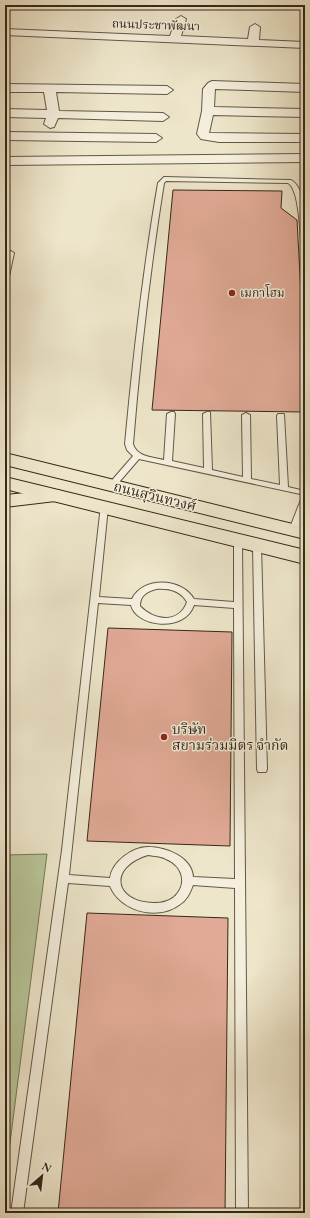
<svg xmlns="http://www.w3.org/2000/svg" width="310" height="1218" font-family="'EB Garamond','Noto Serif Thai',serif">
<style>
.green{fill:#b7c598;stroke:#767658}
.building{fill:#e1aa97;stroke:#362818}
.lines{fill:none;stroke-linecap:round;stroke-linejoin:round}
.service-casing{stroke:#645845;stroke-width:2}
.minor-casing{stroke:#645845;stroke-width:2}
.primary-casing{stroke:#362818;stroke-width:2}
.trunk-casing{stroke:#362818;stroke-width:2}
.service{fill:#f4efdd;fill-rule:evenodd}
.minor{fill:#f4efdd;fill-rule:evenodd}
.primary{fill:#eee6cb;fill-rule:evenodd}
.trunk{fill:#eee6cb;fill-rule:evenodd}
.poi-dot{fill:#8f2418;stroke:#f4efdd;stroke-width:1.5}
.labels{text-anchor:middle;stroke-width:3;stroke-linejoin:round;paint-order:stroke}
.far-street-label{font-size:12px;fill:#362818;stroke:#f4efdd}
.far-poi-label{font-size:12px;fill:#362818;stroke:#f4efdd;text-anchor:start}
.street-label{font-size:14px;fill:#362818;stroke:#f4efdd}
.poi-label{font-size:14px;fill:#362818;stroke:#f4efdd;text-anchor:start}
</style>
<rect width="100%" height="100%" fill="#eee6cb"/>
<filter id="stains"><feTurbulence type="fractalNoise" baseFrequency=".005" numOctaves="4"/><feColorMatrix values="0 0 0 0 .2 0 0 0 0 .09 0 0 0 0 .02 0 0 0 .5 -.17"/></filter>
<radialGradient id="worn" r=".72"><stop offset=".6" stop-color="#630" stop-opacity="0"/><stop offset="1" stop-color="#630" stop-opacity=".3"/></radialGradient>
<path class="green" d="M47,854L5,1182V855Z"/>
<g class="building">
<path d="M173,190L282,191L281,208L297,220L305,366V412L152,410Z"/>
<path d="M108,628L232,632L230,846L87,841Z"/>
<path d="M87,913L228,918L225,1213H58Z"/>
</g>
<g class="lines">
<defs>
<g id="service">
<path d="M164,177L291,180C309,190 305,235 305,253L302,251C300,237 300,190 288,183L166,181L164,183C150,270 140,357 133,444C137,457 152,457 164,460L167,414L171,412H174L175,414L172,461L204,468L203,414L207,412H210L212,470L243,477L242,415L246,413L250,415L251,479L280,485L277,416L278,414H284L288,487L305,491V495L139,459L114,488H111L107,486L133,456L127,450L125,444C133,357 143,270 158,183Z"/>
<path d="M11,251L14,253L8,281L5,283V265L8,253Z"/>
<path d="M302,497H305C305,505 303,530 293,533L290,532L289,530Z"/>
<path d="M101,505H104L108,507L99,597L132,599C143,576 182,578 194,599L234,602V541L238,538L242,541L248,1213H236L235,888L193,885C190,893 187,900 179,905C157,921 120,911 110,886L68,883L23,1213H11L62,850ZM156,589C168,588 180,590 187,602C179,624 154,621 140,606C140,596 146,592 156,589ZM98,603L131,605C136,627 185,633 194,605L234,608L235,879L193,877C192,857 166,847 148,847C132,847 112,862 110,878L69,875ZM148,855C154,856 161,856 166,859C183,866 188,884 174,897C168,902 161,903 154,903C113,902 108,867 148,855Z"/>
<path d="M257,543L261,546L267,769L266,772H258L257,769L253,546Z"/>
</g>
<g id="minor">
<path d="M181,16L186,19L181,36L248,39L250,27L255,24L260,27L259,40L305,42V48L5,35V29L170,36L176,19Z"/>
<path d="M212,81L305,84V92L215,89L214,107L305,109V117L213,115L209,133L305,134V142H219L201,139L197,134L202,111L203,89L208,83Z"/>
<path d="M5,84L167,86L173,90L167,94L56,92L59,111L163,113L169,117L163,121L58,118L54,127L50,128L44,124L46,118L5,117V109L47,110L44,92H5Z"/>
<path d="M5,132L156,134L162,138L156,142L5,140Z"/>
<path d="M305,154V162L5,165V157Z"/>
</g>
<path id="primary" d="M57,490L64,492L67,496L64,500L5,507V495Z"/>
<g id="trunk">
<path d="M5,453L305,527V539L5,465Z"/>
<path d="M5,477L305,550V564L5,489Z"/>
</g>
</defs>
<use href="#service" class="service-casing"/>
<use href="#minor" class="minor-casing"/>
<use href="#primary" class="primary-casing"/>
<use href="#trunk" class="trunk-casing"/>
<use href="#service" class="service"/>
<use href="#minor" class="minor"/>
<use href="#primary" class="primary"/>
<use href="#trunk" class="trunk"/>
</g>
<g class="poi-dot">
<circle cx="232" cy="293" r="4"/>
<circle cx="164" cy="737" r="4"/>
</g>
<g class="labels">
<g class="far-street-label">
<text transform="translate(156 25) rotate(2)" y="4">ถนนประชาพัฒนา</text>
</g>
<g class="far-poi-label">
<text x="240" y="297">เมกาโฮม</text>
</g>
<g class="street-label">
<text transform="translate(155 496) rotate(14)" y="5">ถนนสุวินทวงศ์</text>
</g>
<g class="poi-label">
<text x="172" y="734">บริษัท<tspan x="172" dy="16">สยามร่วมมิตร จำกัด</tspan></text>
</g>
</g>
<rect width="310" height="1218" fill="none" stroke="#eee6cb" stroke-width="20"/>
<rect x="6" y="6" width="298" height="1206" fill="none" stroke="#362818" stroke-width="2"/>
<rect x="10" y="10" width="290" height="1198" fill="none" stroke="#362818"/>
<g transform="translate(42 1176) rotate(28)" stroke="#f4efdd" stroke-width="3" paint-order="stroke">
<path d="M0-3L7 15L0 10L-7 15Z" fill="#362818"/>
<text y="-6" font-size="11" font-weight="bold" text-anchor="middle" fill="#362818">N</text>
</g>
<rect width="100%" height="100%" filter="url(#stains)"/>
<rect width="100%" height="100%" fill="url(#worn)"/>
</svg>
